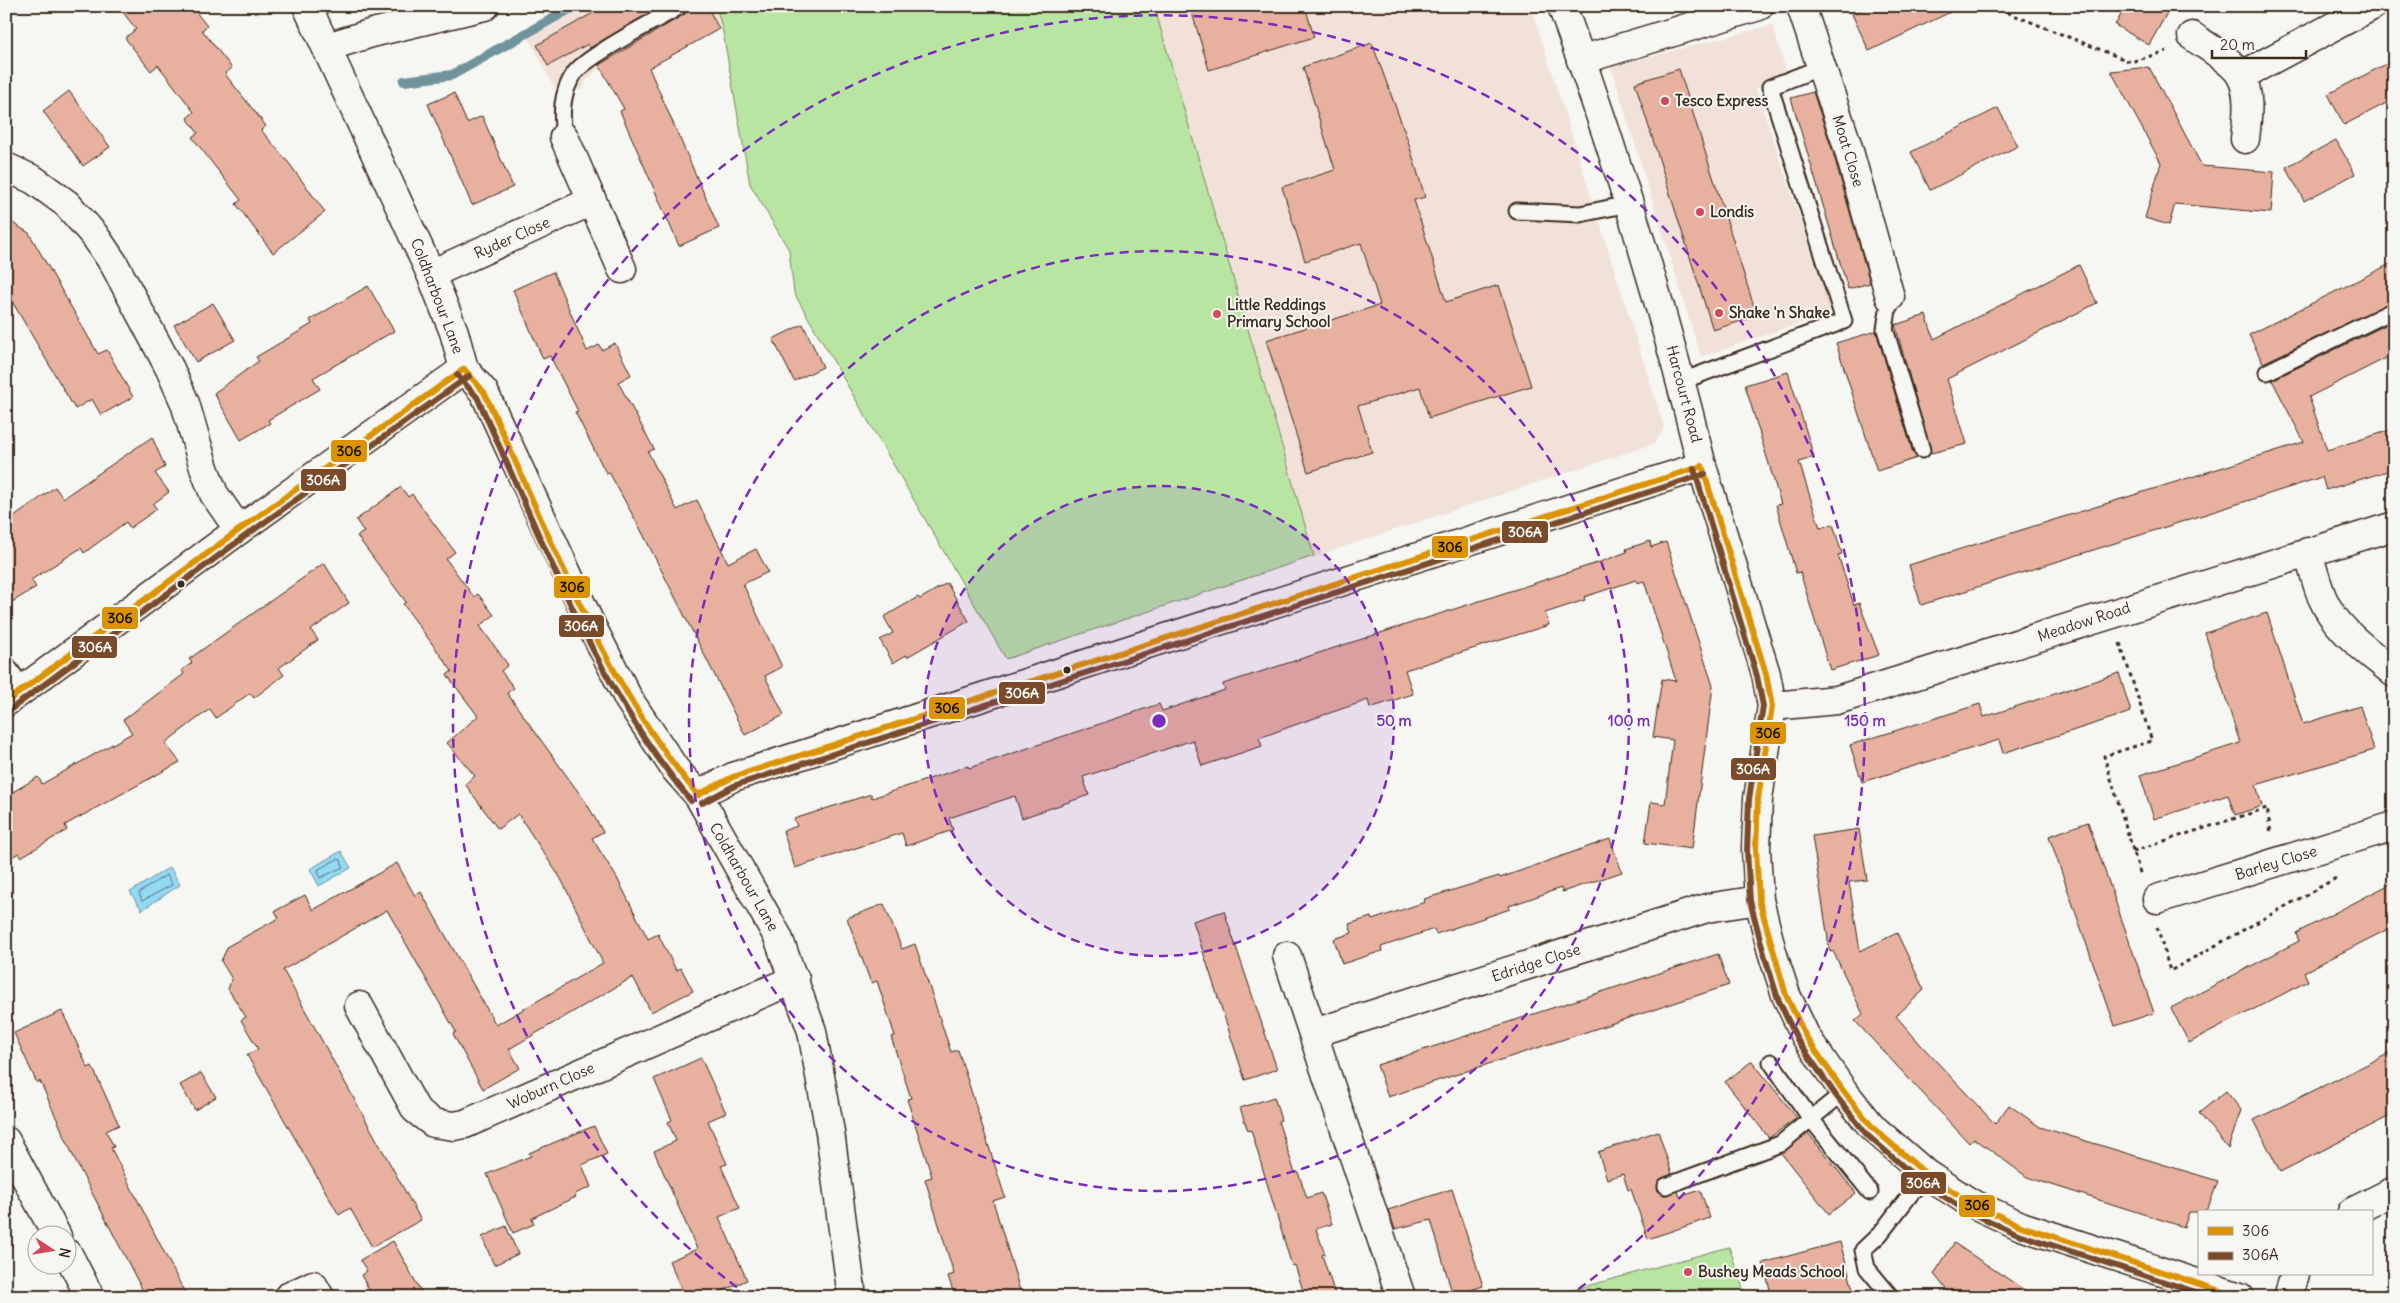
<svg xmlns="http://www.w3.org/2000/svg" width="2400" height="1303" font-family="Delius,sans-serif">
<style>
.built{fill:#f2e1d9}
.green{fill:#b8e5a2;stroke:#7a8860}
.water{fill:#92d9f3;stroke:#6f939e}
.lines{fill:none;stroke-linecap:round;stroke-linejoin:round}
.shore{stroke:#5e7073;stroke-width:1}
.stream{stroke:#6f939e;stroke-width:10}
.building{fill:#e8b09e;stroke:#3b2a1e}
.service-casing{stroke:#3b2a1e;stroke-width:19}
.minor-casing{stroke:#3b2a1e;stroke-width:31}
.tertiary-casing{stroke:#3b2a1e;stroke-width:31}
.path{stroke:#3b2a1e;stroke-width:3;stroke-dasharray:4 4;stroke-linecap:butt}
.service{stroke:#f6f6f2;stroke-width:15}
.minor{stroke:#f6f6f2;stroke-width:28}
.tertiary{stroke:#f6f6f2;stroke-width:28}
.bus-1-casing{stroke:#f6f6f2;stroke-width:10}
.bus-2-casing{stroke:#f6f6f2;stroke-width:10}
.bus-1{stroke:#db9304;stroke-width:6}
.bus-2{stroke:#7a4b2a;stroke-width:6}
.ring{fill:none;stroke:#7b2cbf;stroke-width:2.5;stroke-dasharray:9 6}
.poi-dot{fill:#d1495b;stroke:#f6f6f2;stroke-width:2}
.bus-dot{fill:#3b2a1e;stroke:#f6f6f2;stroke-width:2}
.labels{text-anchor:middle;stroke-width:4;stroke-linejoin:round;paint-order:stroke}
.poi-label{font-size:15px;font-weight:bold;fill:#3b2a1e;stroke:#f6f6f2;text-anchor:start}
.street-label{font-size:15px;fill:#3b2a1e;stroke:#f6f6f2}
.centre{fill:#7b2cbf;stroke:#f6f6f2;stroke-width:2.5}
.ring-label{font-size:15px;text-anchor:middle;font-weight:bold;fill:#7b2cbf;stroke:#f6f6f2;stroke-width:4;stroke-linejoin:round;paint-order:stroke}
.line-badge{stroke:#f6f6f2;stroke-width:2}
.badge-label{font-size:14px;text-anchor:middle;font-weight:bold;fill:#fff}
.pale-badge-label{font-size:14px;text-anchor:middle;font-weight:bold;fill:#111}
</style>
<rect width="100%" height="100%" fill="#f6f6f2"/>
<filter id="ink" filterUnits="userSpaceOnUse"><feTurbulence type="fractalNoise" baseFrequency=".02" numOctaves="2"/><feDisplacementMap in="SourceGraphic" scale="10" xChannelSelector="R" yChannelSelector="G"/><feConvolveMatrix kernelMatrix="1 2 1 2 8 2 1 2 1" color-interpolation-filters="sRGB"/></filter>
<g filter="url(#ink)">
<g class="built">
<path d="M582,6H1531L1664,427L1662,433L1653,444L1006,659L794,293L789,250L750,184L722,27L613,89L600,67L586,81L582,90L554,87L528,37Z"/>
<path d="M1772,25L1786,70L1756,89L1832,312L1701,357L1611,67Z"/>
</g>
<g class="green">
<path d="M716,6H1154L1314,556L1006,659L794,293L789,250L750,184L722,27Z"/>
<path d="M1729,1247L1746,1297H1547Z"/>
</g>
<g class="water">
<path d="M341,851L351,868L319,886L310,869Z"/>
<path d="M170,867L180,885L142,910L130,892Z"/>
</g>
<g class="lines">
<g class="shore">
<path d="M338,859L341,860L343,867L320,878L318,870Z"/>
<path d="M167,875L172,885L142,901L139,893Z"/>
</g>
<path class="stream" d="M404,81L452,75L575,6"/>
</g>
<g class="building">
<path d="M118,6H191L207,26L202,30L232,68L225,74L266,126L261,130L288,162L325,212L273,253L236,204L241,200L192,137L198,133L187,118L194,112L158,65L151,71L125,38L136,29Z"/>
<path d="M605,6H661L590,48L588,44L548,66L537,45Z"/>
<path d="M689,6H707L719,29L649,68L719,228L679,246L620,111L624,109L599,65L685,14Z"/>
<path d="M1190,6H1305L1314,37L1209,70Z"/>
<path d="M1869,6H1963L1869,51L1852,14Z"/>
<path d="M2126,6H2171L2149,45L2115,25Z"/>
<path d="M1372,43L1407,138L1425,197L1414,200L1446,302L1499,285L1531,386L1429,418L1420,387L1358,406L1372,452L1308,472L1266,340L1380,305L1361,243L1305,261L1282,187L1335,170L1303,67Z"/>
<path d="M2394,60V99L2344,125L2328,94Z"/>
<path d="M2149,67L2202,166L2274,172L2271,213L2175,204L2169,225L2145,218L2161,163L2111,71Z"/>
<path d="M1679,69L1757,316L1713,330L1635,83Z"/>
<path d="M69,91L110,147L83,166L43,111Z"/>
<path d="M1813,92L1832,149L1870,283L1848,289L1791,98Z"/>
<path d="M454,93L467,123L482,116L513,187L472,205L428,104Z"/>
<path d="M1998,108L2018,146L1930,190L1911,152Z"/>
<path d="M2336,140L2355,174L2304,201L2286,167Z"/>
<path d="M6,219L29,233L98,354L107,350L133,397L101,415L92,399L75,409L6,291Z"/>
<path d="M2394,262V301L2263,363L2249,335Z"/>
<path d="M2079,265L2097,303L1947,379L1967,444L1931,453L1895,325L1926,315L1934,339Z"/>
<path d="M553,272L587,351L599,345L602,350L615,343L631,375L618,382L654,449L648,452L677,510L697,500L728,563L756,549L768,572L743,584L782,667L765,676L784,715L745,735L643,534L609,472L606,473L575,412L578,411L550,356L543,359L513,290Z"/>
<path d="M368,286L394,331L313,378L320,389L268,420L270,423L241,440L214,393L259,361L256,357L312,324L310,320Z"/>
<path d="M213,303L235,340L196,362L174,325Z"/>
<path d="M2394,321V354L2309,397L2327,450L2394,429V469L2326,490L2322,477L1921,605L1909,565L2304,442L2272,380Z"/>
<path d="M803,324L823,367L794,381L773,339Z"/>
<path d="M1876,331L1913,453L1917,458L1877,471L1836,343Z"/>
<path d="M1788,372L1814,457L1799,462L1820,528L1833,524L1842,554L1838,555L1854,605L1859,603L1879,655L1830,670L1800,572L1796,573L1776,505L1781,504L1745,385Z"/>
<path d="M152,437L165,467L155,473L169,492L153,504L157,509L130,528L126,522L84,553L81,548L31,580L36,587L6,606V523L55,487L63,498Z"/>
<path d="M401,487L408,497L412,494L455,552L446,559L474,597L478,594L494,615L480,626L508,665L501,671L514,688L507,693L587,804L603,832L592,838L617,878L648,939L658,934L676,970L681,968L693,991L651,1012L633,977L509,1049L520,1068L483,1089L453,1034L456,1032L387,910L283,970L421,1220L372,1247L350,1208L339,1215L247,1055L258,1049L241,1020L246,1017L228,989L232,979L221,961L228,946L279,918L275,911L305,895L313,910L397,863L415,896L421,892L496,1025L603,963L561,879L518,814L498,829L465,784L475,776L447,743L478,716L447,675L452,671L403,604L406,602L357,536L364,532L356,520Z"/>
<path d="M1650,541L1651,547L1666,542L1713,686L1692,849L1645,843L1651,802L1665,804L1673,740L1653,737L1662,679L1676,681L1644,581L1637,583L1636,580L1584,597L1585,600L1545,613L1549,625L1405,670L1413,694L1370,708L1368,700L1303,722L1259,738L1262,746L1202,766L1193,740L1083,777L1089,795L1022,818L1015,796L949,818L953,830L906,846L902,833L795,868L783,831L797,826L794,819L871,794L872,798L968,766L969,768L1159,704L1162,711L1225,690L1223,684L1600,562L1627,552L1626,549Z"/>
<path d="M324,563L349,603L311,630L318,640L279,668L284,675L254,698L250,693L216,718L210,709L165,743L180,762L65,825L67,830L21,857L19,853L6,860V796L38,777L42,784L132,733L123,720L184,674L182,670L192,663L189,659Z"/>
<path d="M947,583L969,621L907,657L906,655L893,663L880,640L893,633L884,617L918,597L920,599Z"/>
<path d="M2267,613L2303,724L2360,706L2374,750L2256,785L2262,806L2235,815L2228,795L2154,819L2140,775L2240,743L2205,633Z"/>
<path d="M2119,673L2131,712L2003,753L1999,740L1862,782L1850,745L1980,704L1984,717Z"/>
<path d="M2088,822L2154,1013L2115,1026L2049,836Z"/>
<path d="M1859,829L1867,880L1849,882L1860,951L1897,933L1924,990L1896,1016L1921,1045L1995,1124L2009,1105L2040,1127L2218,1181L2208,1208L2202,1212H2189L2184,1227L2027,1177L1974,1138L1969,1143L1855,1021L1863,1014L1833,951L1830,952L1812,836Z"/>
<path d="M1610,839L1622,872L1562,892L1561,888L1509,906L1510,909L1436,934L1434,929L1381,947L1382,951L1342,964L1334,939L1352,933L1349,924L1371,917L1372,920L1425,902L1424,899L1499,876L1500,878Z"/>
<path d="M2394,882V926L2304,972L2308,981L2189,1043L2171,1008L2299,941L2296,933Z"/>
<path d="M884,904L902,949L915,944L951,1052L958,1050L1005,1197L993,1201L1022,1297H955L948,1276L954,1274L925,1179L932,1177L907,1099L911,1098L891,1037L895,1036L877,981L871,983L847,918Z"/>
<path d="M1224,911L1277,1069L1245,1080L1193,921Z"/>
<path d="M1718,954L1729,985L1388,1097L1377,1065Z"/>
<path d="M62,1011L88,1068L92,1066L119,1125L106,1131L114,1147L111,1148L187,1297H146L76,1162L40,1081L37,1083L14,1033Z"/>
<path d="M2394,1051V1114L2280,1172L2254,1120Z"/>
<path d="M701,1058L726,1113L708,1121L727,1164L721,1166L740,1208L719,1217L747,1280L709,1297H685L669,1261L697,1249L654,1151L676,1141L668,1122L672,1120L654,1079Z"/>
<path d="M1752,1061L1797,1118L1769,1138L1725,1082Z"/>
<path d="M201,1073L216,1097L195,1110L180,1085Z"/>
<path d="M2226,1091L2241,1110L2228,1149L2199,1113Z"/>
<path d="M1274,1097L1281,1120L1278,1121L1295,1173L1298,1172L1307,1198L1321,1193L1332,1224L1316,1229L1325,1254L1322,1255L1336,1297H1305L1295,1265L1292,1266L1251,1130L1248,1131L1240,1108Z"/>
<path d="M594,1126L607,1154L582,1165L591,1187L575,1194L576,1197L532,1218L534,1224L513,1233L487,1174L531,1156L529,1153Z"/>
<path d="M1658,1131L1672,1174L1659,1180L1657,1190L1665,1195L1678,1191L1680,1197L1700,1190L1710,1218L1648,1239L1631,1189L1628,1190L1623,1174L1607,1179L1598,1152Z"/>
<path d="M1808,1133L1856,1193L1829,1214L1781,1153Z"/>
<path d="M1452,1189L1483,1286L1453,1296L1431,1220L1395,1229L1388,1210Z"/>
<path d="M506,1226L518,1254L494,1265L482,1237Z"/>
<path d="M393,1241L424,1297H373L361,1275L367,1271L360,1260Z"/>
<path d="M1840,1242L1854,1293L1840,1297H1772L1763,1263Z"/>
<path d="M1954,1243L2035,1297H1952L1934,1274Z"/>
</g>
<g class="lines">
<defs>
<g id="service">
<path d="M564,137C561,115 561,93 574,74C584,57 659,19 680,6"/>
<path d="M1517,211L1580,214L1629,204"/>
<path d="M1890,297L1885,329L1922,450"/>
<path d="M2267,372L2394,310"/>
<path d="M1682,381L1844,321L1770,87L1822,67"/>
<path d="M6,664L24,689"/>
<path d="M1771,1062L1811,1119L1870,1192"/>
<path d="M1666,1186L1780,1144L1844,1092"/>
<path d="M1891,1297L1867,1268L1863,1250L1880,1234L1926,1174"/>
</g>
<g id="minor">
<path d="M1562,6C1617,157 1664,310 1702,466"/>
<path d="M1801,6L1847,144L1890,297"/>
<path d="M2192,36C2206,46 2233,61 2241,76C2251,94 2247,120 2245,139"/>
<path d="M327,47L372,33L485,6"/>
<path d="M1581,60L1759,6"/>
<path d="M2241,76L2372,6"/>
<path d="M564,137L622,269"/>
<path d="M6,167L34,180L67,204L95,236L114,264L170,369L185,403L204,468L214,494L239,530"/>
<path d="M431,274L592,201"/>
<path d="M2308,552C2312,566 2316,582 2322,597C2335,629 2368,651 2394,673"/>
<path d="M1772,706L1837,700L2394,526"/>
<path d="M2157,899L2394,826"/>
<path d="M1287,956L1401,1297"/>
<path d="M359,1006L416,1110L433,1123L454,1126L465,1124L795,979"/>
<path d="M1314,1033L1707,908L1759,900"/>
<path d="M6,1141L57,1236"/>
<path d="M2352,1212L2394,1191"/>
<path d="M68,1254L90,1297"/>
<path d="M288,1297L313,1285L320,1297"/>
<path d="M2288,1297L2295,1274"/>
</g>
<g id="tertiary">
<path d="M307,6L431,274L454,332L464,369L484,392L589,621L629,700L675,769L698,795L778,937L812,1031L830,1132L852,1297"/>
<path d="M6,702L239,530L464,369"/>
<path d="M698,795L733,777L1702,466L1766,674L1772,706L1758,799L1756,849L1759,900L1772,952L1786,995L1806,1037L1844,1092L1873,1128L1926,1174L1969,1202L2021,1226L2240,1297"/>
</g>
</defs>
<use href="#service" class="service-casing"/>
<use href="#minor" class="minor-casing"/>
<use href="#tertiary" class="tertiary-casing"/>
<g class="path">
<path d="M2003,6L2006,12L2131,62L2167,51"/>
<path d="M2120,643L2152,741L2104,756L2141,876"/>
<path d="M2133,851L2267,808L2271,833"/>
<path d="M2157,927L2170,971L2338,877"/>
</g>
<use href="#service" class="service"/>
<use href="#minor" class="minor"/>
<use href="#tertiary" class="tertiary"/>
<defs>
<g id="bus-1">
<path d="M464,369L484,392C548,529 600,678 698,795"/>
<path d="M1702,466L1766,674L1772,706L1758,799L1756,849L1759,900L1786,995L1806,1037L1844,1092L1873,1128L1926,1174L1969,1202L2021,1226L2239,1297"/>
<path d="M6,702L239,530L464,369"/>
<path d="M698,795L733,777L1702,466"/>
</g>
<g id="bus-2">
<path d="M457,375L477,397C541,534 593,683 691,801"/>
<path d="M1694,469L1757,676L1763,706L1749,799L1747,850L1750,901L1764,954L1778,999L1798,1041L1837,1097L1867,1135L1920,1181L1965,1210L2018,1234L2211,1297"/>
<path d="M11,709L244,537L469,376"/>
<path d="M702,803L736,785L1705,474"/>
</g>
</defs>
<use href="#bus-1" class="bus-1-casing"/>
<use href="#bus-2" class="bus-2-casing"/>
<use href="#bus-1" class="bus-1"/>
<use href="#bus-2" class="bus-2"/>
</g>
</g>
<circle cx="1159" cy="721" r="235" fill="#7b2cbf" fill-opacity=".12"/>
<g class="ring">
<circle cx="1159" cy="721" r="235"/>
<circle cx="1159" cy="721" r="470"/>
<path d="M749 1296A706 706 0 1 1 1569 1296"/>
</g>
<g class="poi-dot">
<circle cx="1665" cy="101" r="5"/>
<circle cx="1700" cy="212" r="5"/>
<circle cx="1719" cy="313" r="5"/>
<circle cx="1217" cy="314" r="5"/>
<circle cx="1688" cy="1272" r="5"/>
</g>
<g class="bus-dot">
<circle cx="181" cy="584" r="4.5"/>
<circle cx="1067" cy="670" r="4.5"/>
</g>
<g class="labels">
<g class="poi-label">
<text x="1675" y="106">Tesco Express</text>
<text x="1710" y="217">Londis</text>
<text x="1227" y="310">Little Reddings<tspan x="1227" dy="17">Primary School</tspan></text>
<text x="1729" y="318">Shake 'n Shake</text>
<text x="1698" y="1277">Bushey Meads School</text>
</g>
<g class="street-label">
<text transform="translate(1848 151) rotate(73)" y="5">Moat Close</text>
<text transform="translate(512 238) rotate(-24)" y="5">Ryder Close</text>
<text transform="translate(437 296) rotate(69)" y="5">Coldharbour Lane</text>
<text transform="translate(1684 394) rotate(75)" y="5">Harcourt Road</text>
<text transform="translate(2084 622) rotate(-18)" y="5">Meadow Road</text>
<text transform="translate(2276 863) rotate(-17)" y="5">Barley Close</text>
<text transform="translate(744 877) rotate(60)" y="5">Coldharbour Lane</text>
<text transform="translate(1536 963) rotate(-18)" y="5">Edridge Close</text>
<text transform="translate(551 1086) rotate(-24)" y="5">Woburn Close</text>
</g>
</g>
<circle cx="1159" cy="721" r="8" class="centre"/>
<g class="ring-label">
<text x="1394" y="726">50 m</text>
<text x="1629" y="726">100 m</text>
<text x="1865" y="726">150 m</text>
</g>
<g class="line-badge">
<rect x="330" y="439" width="38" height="24" rx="5" fill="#db9304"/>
<rect x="300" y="468" width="47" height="24" rx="5" fill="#7a4b2a"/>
<rect x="1501" y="520" width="48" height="24" rx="5" fill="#7a4b2a"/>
<rect x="1431" y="535" width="38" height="24" rx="5" fill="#db9304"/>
<rect x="553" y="575" width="38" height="24" rx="5" fill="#db9304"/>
<rect x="101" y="606" width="38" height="24" rx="5" fill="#db9304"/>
<rect x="558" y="614" width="47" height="24" rx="5" fill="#7a4b2a"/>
<rect x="71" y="635" width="47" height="24" rx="5" fill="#7a4b2a"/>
<rect x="998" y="681" width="48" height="24" rx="5" fill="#7a4b2a"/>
<rect x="928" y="696" width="38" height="24" rx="5" fill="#db9304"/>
<rect x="1749" y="721" width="38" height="24" rx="5" fill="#db9304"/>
<rect x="1730" y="757" width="47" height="24" rx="5" fill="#7a4b2a"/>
<rect x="1900" y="1171" width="47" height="24" rx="5" fill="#7a4b2a"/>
<rect x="1958" y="1194" width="38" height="24" rx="5" fill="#db9304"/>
</g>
<g class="badge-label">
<text x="323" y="485">306A</text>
<text x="1525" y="537">306A</text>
<text x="581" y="631">306A</text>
<text x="95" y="652">306A</text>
<text x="1022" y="698">306A</text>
<text x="1753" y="774">306A</text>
<text x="1923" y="1188">306A</text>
</g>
<g class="pale-badge-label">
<text x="349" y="456">306</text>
<text x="1450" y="552">306</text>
<text x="572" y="592">306</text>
<text x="120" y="623">306</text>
<text x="947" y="713">306</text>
<text x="1768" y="738">306</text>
<text x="1977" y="1210">306</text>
</g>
<rect width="2400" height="1303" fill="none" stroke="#f6f6f2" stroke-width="25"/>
<rect x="12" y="12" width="2375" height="1278" fill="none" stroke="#3b2a1e" stroke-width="2" filter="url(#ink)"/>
<rect x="2198" y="1210" width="175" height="65" fill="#f6f6f2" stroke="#aba49d"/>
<rect x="2208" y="1227" width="25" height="8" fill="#db9304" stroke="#aba49d"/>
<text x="2242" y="1236" font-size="15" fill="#3b2a1e">306</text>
<rect x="2208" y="1252" width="25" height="8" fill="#7a4b2a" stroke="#aba49d"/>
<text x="2242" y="1260" font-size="15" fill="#3b2a1e">306A</text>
<g transform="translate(52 1250) rotate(102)"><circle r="24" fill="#f6f6f2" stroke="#aba49d"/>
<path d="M0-4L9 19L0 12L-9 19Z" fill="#d1495b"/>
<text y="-8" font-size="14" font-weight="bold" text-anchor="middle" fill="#3b2a1e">N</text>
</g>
<path d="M2212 50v8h94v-8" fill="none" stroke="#3b2a1e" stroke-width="2.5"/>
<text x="2220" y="50" font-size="15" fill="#3b2a1e" stroke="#f6f6f2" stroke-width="4" paint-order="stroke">20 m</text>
</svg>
